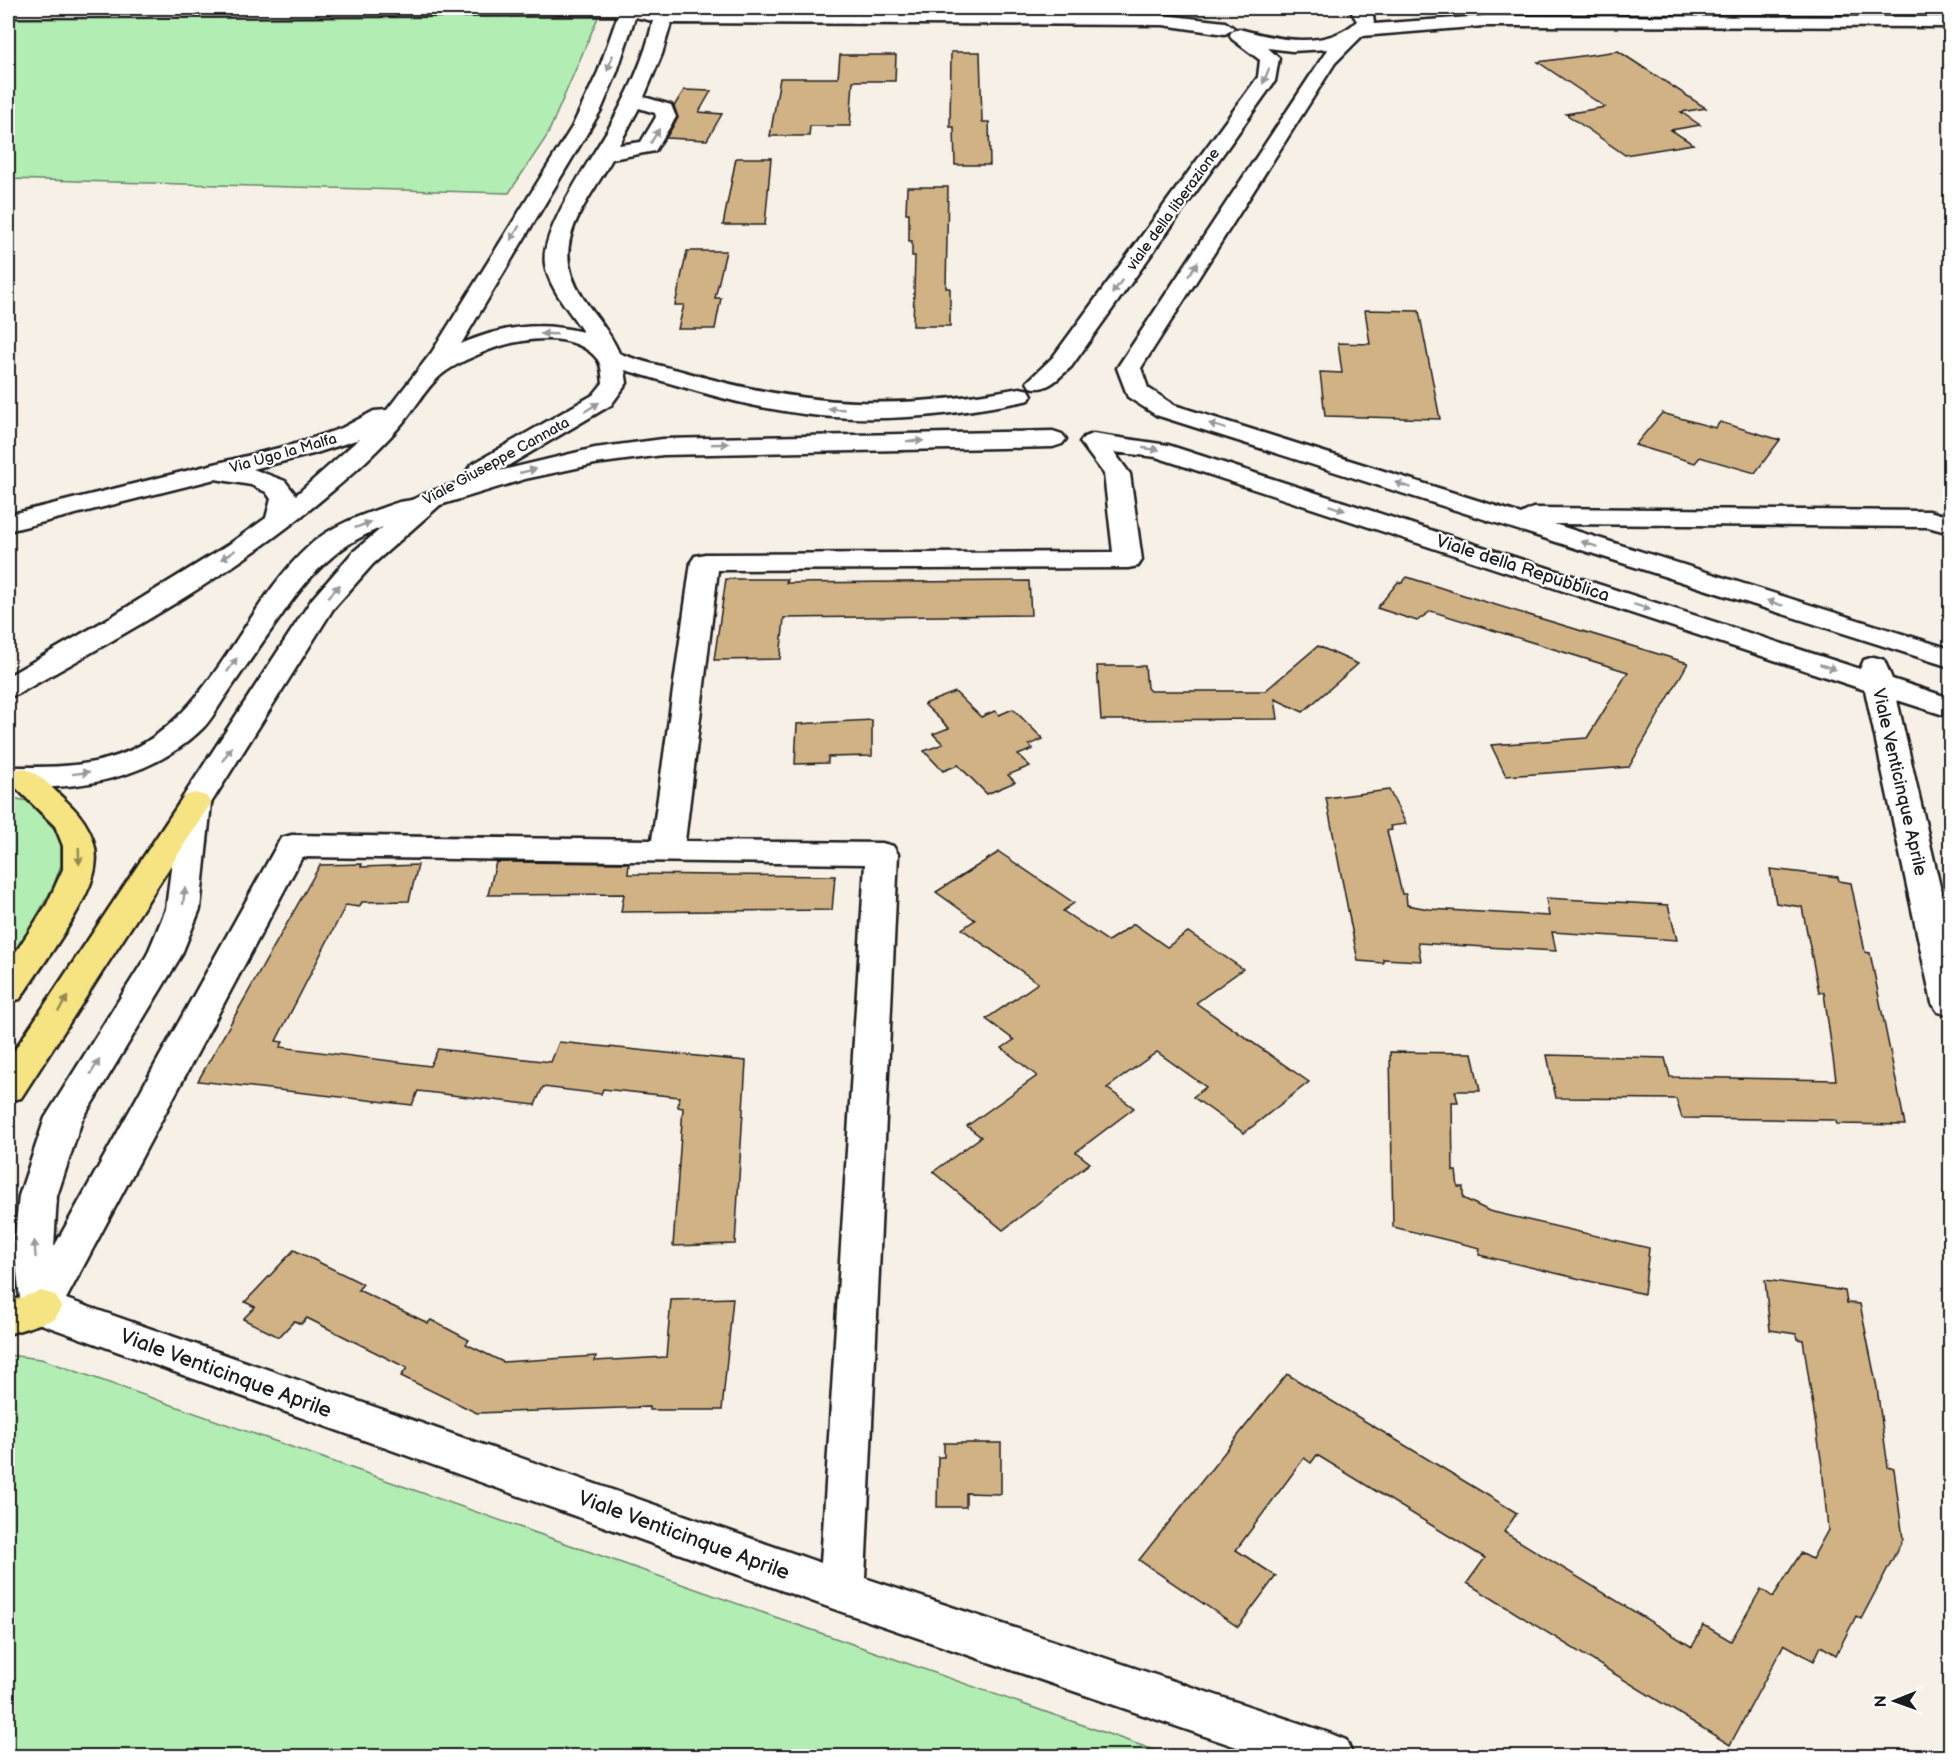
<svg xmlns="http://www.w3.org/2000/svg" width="1958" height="1764" font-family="'Balsamiq Sans',sans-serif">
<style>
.green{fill:#b2eeb3;stroke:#678568;stroke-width:1.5}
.building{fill:#d1b285;stroke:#1c1c1c;stroke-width:1.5}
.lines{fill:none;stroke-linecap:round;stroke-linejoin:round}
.minor-casing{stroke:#1c1c1c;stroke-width:5}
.highway-casing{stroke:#1c1c1c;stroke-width:5}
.minor{fill:#fff;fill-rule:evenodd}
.highway{fill:#f6e381;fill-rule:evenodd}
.oneway{fill:#999}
.oneway2{fill:#948954}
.labels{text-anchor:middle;stroke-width:4.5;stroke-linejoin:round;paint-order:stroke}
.far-street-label{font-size:15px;fill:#1c1c1c;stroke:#fff}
.street-label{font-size:18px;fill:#1c1c1c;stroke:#fff}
.near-street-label{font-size:21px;fill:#1c1c1c;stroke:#fff}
</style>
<rect width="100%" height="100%" fill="#f6f0e7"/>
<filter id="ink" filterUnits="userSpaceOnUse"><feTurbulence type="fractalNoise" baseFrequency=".0167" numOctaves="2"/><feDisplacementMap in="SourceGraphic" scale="12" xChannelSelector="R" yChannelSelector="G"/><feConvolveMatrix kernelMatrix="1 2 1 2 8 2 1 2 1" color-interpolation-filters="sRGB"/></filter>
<g filter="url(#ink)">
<g class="green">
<path d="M599,15L547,136L509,193L8,179V17Z"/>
<path d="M8,797L27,801L61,836V865L53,887L8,967Z"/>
<path d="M8,1355L41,1359L1171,1756H8Z"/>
</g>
<g class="building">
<path d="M1618,51L1706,108L1681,112L1700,125L1671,130L1693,144L1625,155L1566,114L1605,107L1538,62Z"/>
<path d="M951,52H980L982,122H989L990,165H955L954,127H950Z"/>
<path d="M840,55H896L895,81H853L850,126H810L809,136H770L780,78H838Z"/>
<path d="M684,90L711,91L699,112L722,114L707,140L666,138L678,118L674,106Z"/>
<path d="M736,158H771L765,225H723Z"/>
<path d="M907,187H948L946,288H950V326H913L915,256H912V241H909V213H906Z"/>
<path d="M687,251H726L715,298H721L715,329H678L684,305H675Z"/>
<path d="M1365,310L1419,311L1440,419L1325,416L1320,372L1342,373L1338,343L1370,344Z"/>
<path d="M1662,413L1715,428L1720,422L1780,440L1755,473L1700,457L1695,463L1635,445Z"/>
<path d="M1407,577L1476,599L1688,663L1629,767L1506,776L1491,745L1587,738L1628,672L1431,611L1417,621L1377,608L1398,582L1402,583Z"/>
<path d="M726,579H787L786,583L1029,581L1031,615L784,618L780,659L714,660Z"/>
<path d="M1318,646L1358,664L1303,712L1275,699L1278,719L1101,720L1097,666H1145L1147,688L1150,691H1265Z"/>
<path d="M955,692L981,717L995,711L999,715L1013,709L1043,739L1029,745L1033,749L1018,755L1030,766L1008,775L1015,782L987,794L958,765L943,771L924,751L943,744L933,734L949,728L924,704Z"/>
<path d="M872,720V756L828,757V763L795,764L797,724Z"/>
<path d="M1389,790L1406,824L1390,826L1392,830L1387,831L1402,894H1406L1407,905L1429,909L1549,916L1546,898L1668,905L1677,940L1552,932L1556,951L1418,943L1421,961L1383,959V963L1358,961L1326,798Z"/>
<path d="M999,852L1074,903L1063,911L1108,941L1134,924L1167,947L1188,932L1243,969L1196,1003L1309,1082L1244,1133L1193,1097L1206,1087L1157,1052L1107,1088L1134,1108L1076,1152L1090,1163L1003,1230L933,1172L981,1137L967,1126L1037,1076L1002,1048L1014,1040L986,1019L1038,983L962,929L975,920L936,892Z"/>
<path d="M496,862L629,863L628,874L835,876L832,910L621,912L624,894L488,895Z"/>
<path d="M362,864L361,867L418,865L409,901L362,902L359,907L346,905L276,1041L283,1042L280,1047L430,1066L438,1049L551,1062L559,1042L746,1061L735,1244L673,1246L683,1108L678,1107L679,1097L603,1089L601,1094L543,1087L535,1105L418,1091L412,1105L198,1081L320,865Z"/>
<path d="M1770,869L1838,877L1839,881L1851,883L1865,952L1870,953L1905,1125L1837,1124L1835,1120L1682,1118L1676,1099L1556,1098L1547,1055L1665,1058L1670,1077L1836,1080L1824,993L1819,992L1802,907L1776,903Z"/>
<path d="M1390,1052L1472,1053L1480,1091H1455L1458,1102H1452L1453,1171H1456L1458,1187H1463V1198L1489,1211L1649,1248L1644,1294L1479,1255L1480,1248L1393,1227Z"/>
<path d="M294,1250L363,1284L358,1290L428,1323L431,1320L469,1340L466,1344L503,1362L596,1356L595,1361L666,1357L671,1300L733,1298L722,1410H649V1407L477,1413L401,1376L407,1368L307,1318L301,1324L294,1321L279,1337L243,1319L255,1307L245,1302Z"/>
<path d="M1765,1280L1845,1291L1847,1303L1860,1304L1877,1388L1888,1467L1894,1469L1903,1539L1861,1619L1856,1616L1836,1655L1821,1646L1814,1661L1784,1644L1730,1745L1467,1583L1485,1558L1317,1455L1311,1463L1304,1458L1236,1550L1276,1576L1238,1627L1139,1560L1287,1374L1517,1513L1504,1532L1692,1647L1704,1625L1731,1641L1761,1589L1773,1597L1801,1553L1812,1559L1828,1530L1822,1466L1803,1340L1797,1339L1796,1334L1770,1330Z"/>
<path d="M944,1443H1001V1494L966,1493V1507H937L938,1457H944Z"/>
</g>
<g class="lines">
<defs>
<g id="minor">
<path d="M8,8H641L655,11L656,8H674L673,13L1163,15L1225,22L1234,28L1225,34L1163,25L671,23L662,54L644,97L671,105L676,117L655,151L612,159C585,208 547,244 583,298C595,316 611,333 619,353C640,362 664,366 685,372C806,407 896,411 1020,388L1029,390L1032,395L1029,400L1020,402C942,417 863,425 784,411C730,403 678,385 625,370L627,383L611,405L499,471L595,448L663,439L1053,431L1062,434L1066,439L1062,444L1053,447L663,455L595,464L525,479L440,505L373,564L333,609L211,803L200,909L181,956L82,1120L57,1196L54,1247L281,838L292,835L652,840L691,562L695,556L705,554L1113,552L1104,474L1080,442L1084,437L1093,434L1168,445L1860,669L1864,660L1874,657L1884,660L1892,679L1950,698V717L1897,700L1950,930V1015L1938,1012L1932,1003L1865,690L1156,457L1114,452L1130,474L1142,560L1138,566L1128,568L718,570L685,841L882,843L893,846L898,854L865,1578L1329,1733L1346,1740L1353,1756H1263L842,1612L27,1319L21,1307L14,1245L19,1196L45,1118L147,955L166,909L179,803L312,599L353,552L383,527C335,545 307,578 279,619C261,644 244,669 227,694C219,705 212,719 203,728C152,779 77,791 8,787V767C41,767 75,768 107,759C207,732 238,610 309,546C334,523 368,513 399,502C404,501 412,501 416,498C434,489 455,484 475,478L467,471L471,465L593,395L603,383C602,376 602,366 598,360C572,326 507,340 475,356C463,361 449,368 440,376C424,390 414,411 400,426C371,459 337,488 303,515C215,585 115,639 18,694L8,697V676L111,617L228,545L266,518L271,499L266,492L251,485L215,479L8,531V515L295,444L342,428L374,411L387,410L432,352L572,127L598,72L618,15L8,17ZM635,17L653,21C645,59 628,93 610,126C594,155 539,232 545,264C549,289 570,311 583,332C540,321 502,326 461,344L601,110L617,72ZM639,108L655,113L656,117L641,142L619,145ZM359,439L296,495L285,481L253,469L313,454ZM302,857L865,864L821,1563L66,1299Z"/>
<path d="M1349,8H1368L1373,14L1374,24L1484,16L1950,17V27L1484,26L1362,36L1335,63L1141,368L1148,388L1174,405L1521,514L1533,508L1929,511L1950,517V533L1928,527L1554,524L1950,649V667L1156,415L1128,397L1117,368L1328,49L1292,51L1268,48L1279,58L1275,81L1071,367C1058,378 1048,392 1030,387L1027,382L1053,357L1258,77L1260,60L1232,39L1230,35L1232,31L1239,29C1277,39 1325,51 1357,21Z"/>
</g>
<g id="highway">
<path d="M22,768C40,773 52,788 65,800C84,817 100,841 95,868C90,902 40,968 20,999L8,1002V964L47,904L63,869V846L55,826L8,780L11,771Z"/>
<path d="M195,793L206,796L211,803L21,1098L8,1101V1060L184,796Z"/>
<path d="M41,1291L55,1295L61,1307L55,1319L8,1334V1302Z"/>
</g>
</defs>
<use href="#minor" class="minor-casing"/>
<use href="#highway" class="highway-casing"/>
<use href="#minor" class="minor"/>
<use href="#highway" class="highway"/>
</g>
<defs><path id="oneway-solid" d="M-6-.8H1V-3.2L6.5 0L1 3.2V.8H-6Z" transform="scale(1.5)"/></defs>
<g class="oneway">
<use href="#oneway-solid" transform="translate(610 63) rotate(109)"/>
<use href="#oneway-solid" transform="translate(1266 76) rotate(112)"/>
<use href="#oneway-solid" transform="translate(655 136) rotate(-59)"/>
<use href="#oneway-solid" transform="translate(515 233) rotate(121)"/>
<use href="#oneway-solid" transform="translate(1193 269) rotate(-57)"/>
<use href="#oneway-solid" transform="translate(1117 287) rotate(126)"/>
<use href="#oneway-solid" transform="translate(549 334) rotate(-178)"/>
<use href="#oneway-solid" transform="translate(592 407) rotate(-32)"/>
<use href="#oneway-solid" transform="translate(836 409) rotate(-178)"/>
<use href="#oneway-solid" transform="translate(1217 426) rotate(-162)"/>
<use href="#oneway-solid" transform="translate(915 441) rotate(-1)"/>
<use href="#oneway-solid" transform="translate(720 444) rotate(-2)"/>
<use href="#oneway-solid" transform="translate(1151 449) rotate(8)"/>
<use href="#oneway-solid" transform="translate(528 471) rotate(-13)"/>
<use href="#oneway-solid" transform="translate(1403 485) rotate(-162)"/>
<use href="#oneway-solid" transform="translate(1337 508) rotate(18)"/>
<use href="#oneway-solid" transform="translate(363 525) rotate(-21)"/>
<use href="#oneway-solid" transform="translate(1589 544) rotate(-162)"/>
<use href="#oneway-solid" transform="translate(228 555) rotate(147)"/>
<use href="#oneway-solid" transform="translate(334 591) rotate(-48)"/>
<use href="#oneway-solid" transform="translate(1775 603) rotate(-162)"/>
<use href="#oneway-solid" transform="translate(1642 607) rotate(18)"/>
<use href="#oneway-solid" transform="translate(232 665) rotate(-55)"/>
<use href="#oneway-solid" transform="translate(1828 667) rotate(18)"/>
<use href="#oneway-solid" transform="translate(227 754) rotate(-57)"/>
<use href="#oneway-solid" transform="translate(81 773) rotate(-7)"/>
<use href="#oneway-solid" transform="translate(184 896) rotate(-84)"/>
<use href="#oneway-solid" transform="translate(95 1067) rotate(-58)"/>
<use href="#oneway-solid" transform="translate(35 1249) rotate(-94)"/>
</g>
<g class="oneway2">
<use href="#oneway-solid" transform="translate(79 856) rotate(88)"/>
<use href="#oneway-solid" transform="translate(63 1004) rotate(-57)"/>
</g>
</g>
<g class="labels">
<g class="far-street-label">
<text transform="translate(1173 209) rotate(-54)" y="5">viale della liberazione</text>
<text transform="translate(283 453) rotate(-16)" y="5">Via Ugo la Malfa</text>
<text transform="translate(496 461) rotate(-29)" y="5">Viale Giuseppe Cannata</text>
</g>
<g class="street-label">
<text transform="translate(1523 568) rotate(18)" y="6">Viale della Repubblica</text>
<text transform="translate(1900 782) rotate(77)" y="6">Viale Venticinque Aprile</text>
</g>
<g class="near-street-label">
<text transform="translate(226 1373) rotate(20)" y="7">Viale Venticinque Aprile</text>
<text transform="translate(684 1535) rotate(20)" y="7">Viale Venticinque Aprile</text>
</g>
</g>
<rect width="1958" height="1764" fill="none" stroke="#fff" stroke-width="30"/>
<rect x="15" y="15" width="1928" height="1734" fill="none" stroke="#1c1c1c" stroke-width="2" filter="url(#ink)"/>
<g transform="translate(1895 1701) rotate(269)" stroke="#ffffff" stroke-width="4.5" paint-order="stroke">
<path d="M0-4.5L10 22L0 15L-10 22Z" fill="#1c1c1c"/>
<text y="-9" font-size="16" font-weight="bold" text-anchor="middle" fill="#1c1c1c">N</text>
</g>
</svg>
